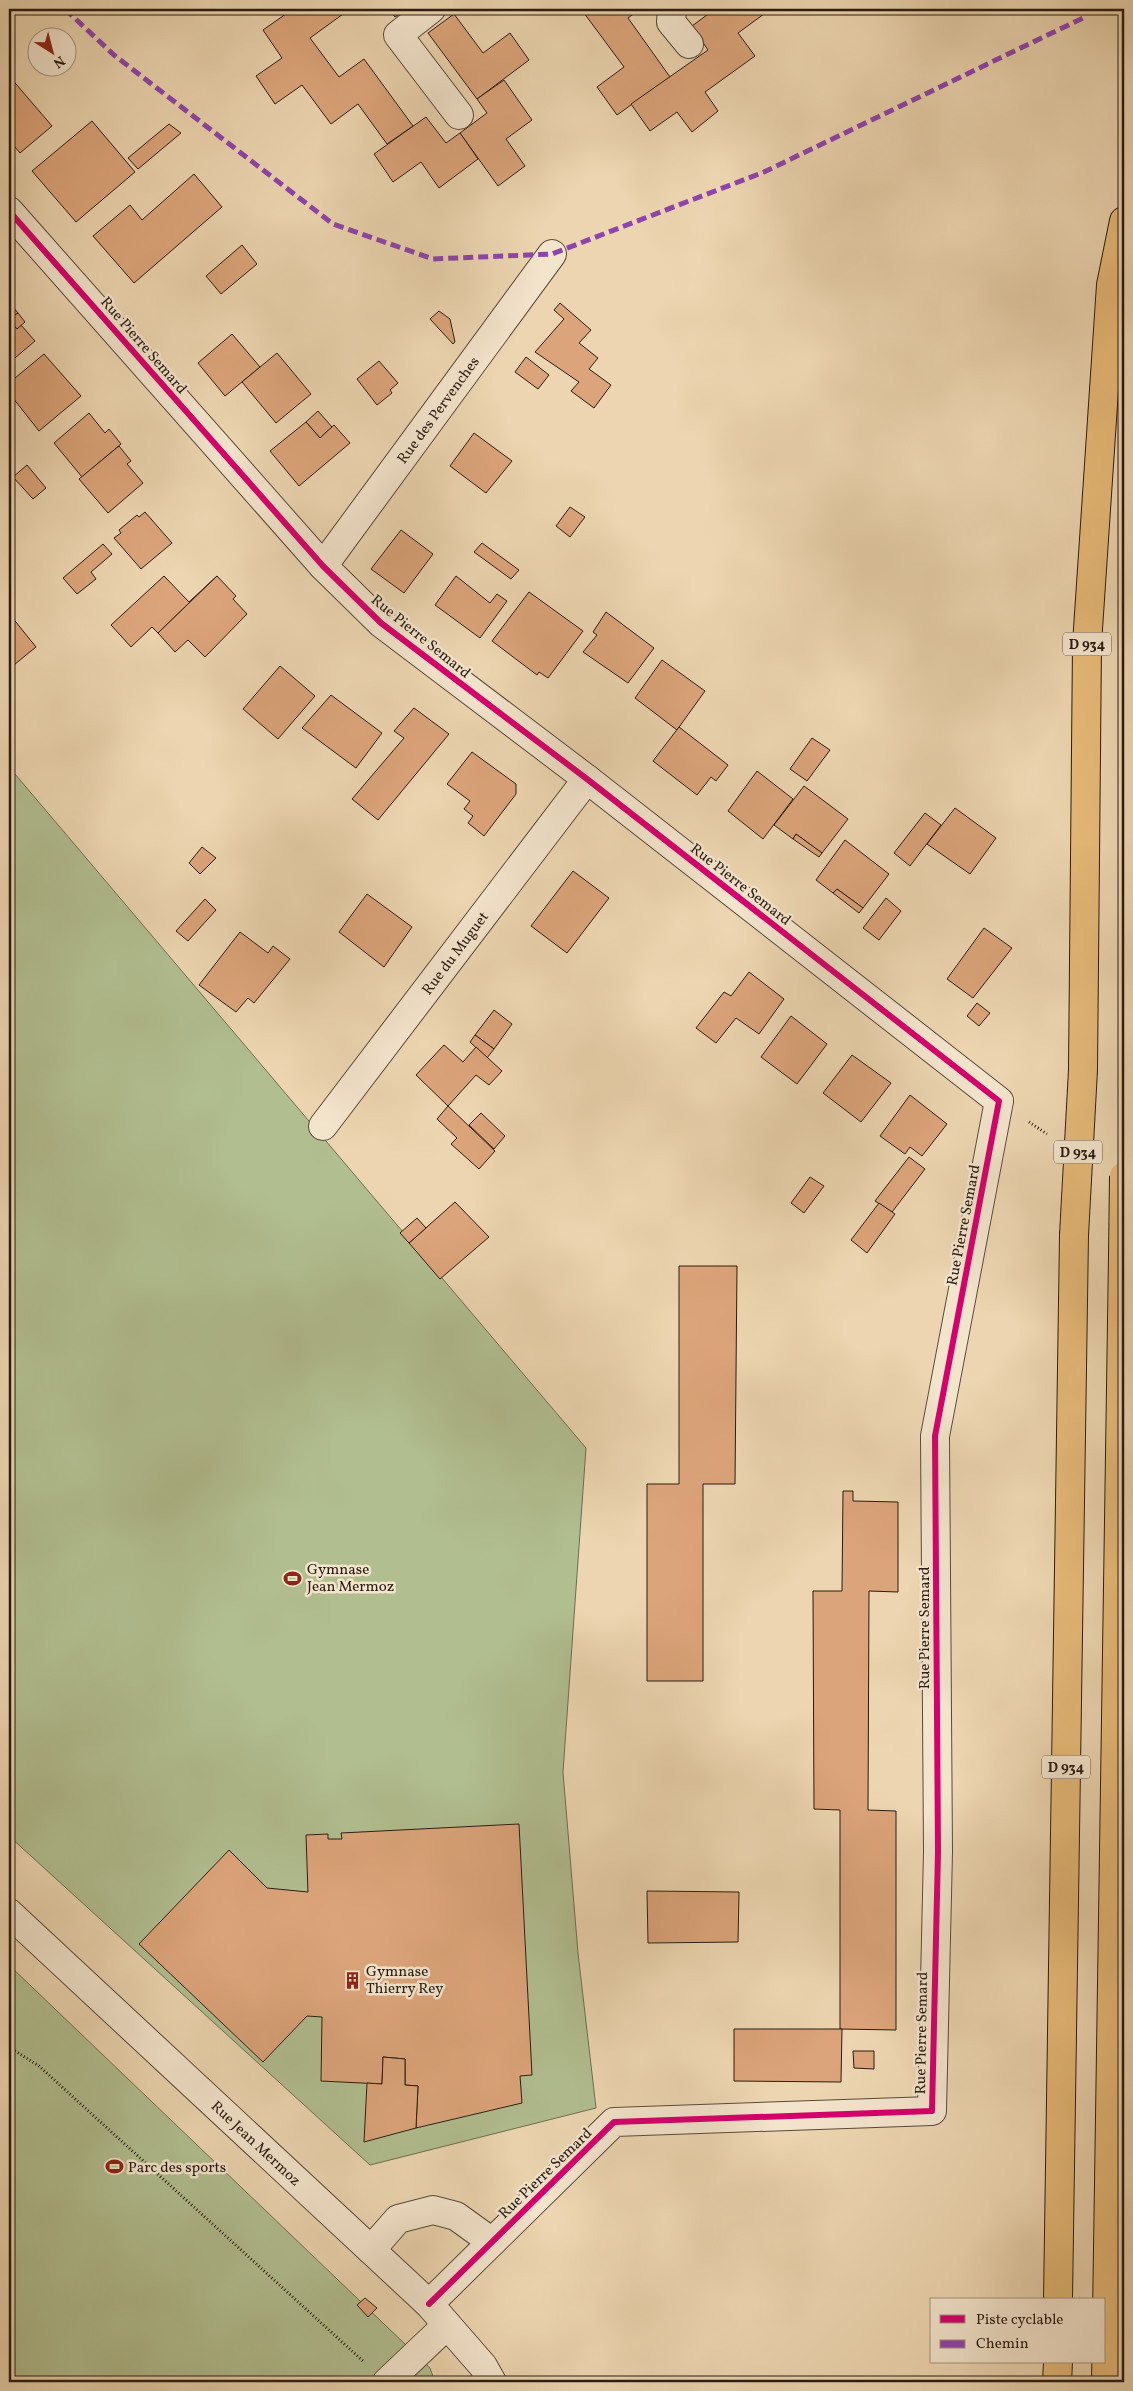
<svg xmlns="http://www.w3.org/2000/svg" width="1133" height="2391" font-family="Vollkorn,serif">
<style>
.green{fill:#b1be90;stroke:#6e6d52}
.building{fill:#dca47a;stroke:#2a1c13}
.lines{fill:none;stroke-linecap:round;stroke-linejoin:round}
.minor-casing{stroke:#5a4a3a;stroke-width:30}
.highway-casing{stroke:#2a1c13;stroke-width:30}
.path{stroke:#2a1c13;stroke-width:3;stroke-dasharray:1 2.5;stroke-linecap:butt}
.minor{stroke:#f3e4cc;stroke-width:28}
.highway{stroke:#e6ba78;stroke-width:28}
.highway-bridge-casing{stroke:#2a1c13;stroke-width:30;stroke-linecap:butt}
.highway-bridge{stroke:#e6ba78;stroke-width:28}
.quiet{stroke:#8e44ad;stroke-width:5;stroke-dasharray:10 5;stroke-linecap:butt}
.cycleway-casing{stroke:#f3e4cc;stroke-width:9}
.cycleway{stroke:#d6006c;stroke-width:6}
.labels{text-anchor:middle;stroke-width:5;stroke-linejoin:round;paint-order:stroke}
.shield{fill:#f3e4cc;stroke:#66584a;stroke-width:1}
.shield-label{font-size:14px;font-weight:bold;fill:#2a1c13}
.street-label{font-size:15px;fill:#2a1c13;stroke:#f3e4cc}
.poi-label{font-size:15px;fill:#2a1c13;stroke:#f3e4cc;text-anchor:start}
</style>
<rect width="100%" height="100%" fill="#ecd5b0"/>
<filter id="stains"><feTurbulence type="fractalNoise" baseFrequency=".004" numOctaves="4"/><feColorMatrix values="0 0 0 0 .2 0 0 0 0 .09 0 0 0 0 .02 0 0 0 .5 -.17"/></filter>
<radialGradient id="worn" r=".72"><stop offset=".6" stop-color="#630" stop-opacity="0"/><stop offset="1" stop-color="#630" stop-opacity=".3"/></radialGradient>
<g class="green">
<path d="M9,767L586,1448L563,1772L578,1953L596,2108L370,2165L9,1836Z"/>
<path d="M9,1965L430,2368L435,2382H9Z"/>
</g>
<g class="building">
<path d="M293,9H350L310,38L339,77L364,59L413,126L387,144L358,104L331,124L302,85L275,104L256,76L282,58L263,30Z"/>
<path d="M389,9H406L395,17Z"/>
<path d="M581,9H640L628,18L670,77L617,115L597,87L624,67Z"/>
<path d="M715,9H760L764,14L738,33L755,56L705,92L718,111L692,132L677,112L650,131L631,104L708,50L692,26Z"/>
<path d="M454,14L483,53L510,33L529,60L477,99L428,33Z"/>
<path d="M9,66L14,73L10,77L52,126L20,153L9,140Z"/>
<path d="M504,80L532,120L506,139L525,166L498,186L460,133L487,113L477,99Z"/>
<path d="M426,117L446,143L460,133L478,159L439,188L421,162L393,182L374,154Z"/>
<path d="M92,121L135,172L76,222L32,171Z"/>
<path d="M169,124L181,133L138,169L128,158Z"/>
<path d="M194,174L222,207L134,283L93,236L130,205L142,220Z"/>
<path d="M242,245L257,264L221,294L206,276Z"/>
<path d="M9,302L18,313L9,319L17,329L21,325L35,341L9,363Z"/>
<path d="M560,303L591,330L579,343L598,358L589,369L611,385L594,408L571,391L579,382L535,352L564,319L554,310Z"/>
<path d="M439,311L450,319L455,342L453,344L430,319Z"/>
<path d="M18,313L25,322L17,329L9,319Z"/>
<path d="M232,334L260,367L225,396L198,363Z"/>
<path d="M277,353L311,394L276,423L242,382Z"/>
<path d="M44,354L81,396L39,431L9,393V383Z"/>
<path d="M526,357L549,375L538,389L515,372Z"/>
<path d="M379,361L398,383L390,390L392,393L377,405L357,379Z"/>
<path d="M318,411L332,427L320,438L306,422Z"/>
<path d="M89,413L105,433L109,429L121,444L82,477L54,443Z"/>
<path d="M306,422L320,438L334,425L350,443L299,486L270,451Z"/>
<path d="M474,433L512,461L486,493L450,466Z"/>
<path d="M119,446L131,461L127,464L143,483L108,513L79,479Z"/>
<path d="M27,465L46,488L33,499L13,477Z"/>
<path d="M570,507L585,517L570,537L556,526Z"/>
<path d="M145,512L172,543L141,569L114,538L121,533L119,530L137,515L139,517Z"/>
<path d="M401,530L433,554L404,593L371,569Z"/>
<path d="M482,543L519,570L511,579L474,552Z"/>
<path d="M103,544L112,554L91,572L96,579L77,594L63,578Z"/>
<path d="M164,576L189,602L217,576L158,633L152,627L131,647L111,625Z"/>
<path d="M217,576L236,596L233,599L247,614L205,657L188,640L175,652L158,633Z"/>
<path d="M456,576L490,603L497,594L507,601L480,638L435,605Z"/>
<path d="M529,592L583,631L548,678L539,672L537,675L492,641Z"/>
<path d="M606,612L654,648L628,683L583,652L597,635L593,632Z"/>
<path d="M11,616L36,647L9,669V618Z"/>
<path d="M662,660L705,691L677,730L635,698Z"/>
<path d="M280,666L315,696L278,739L243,709Z"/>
<path d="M331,695L382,733L356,768L302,728Z"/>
<path d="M414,708L449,734L378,820L352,799L404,738L394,731Z"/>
<path d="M679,727L728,765L716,781L711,777L697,795L653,761Z"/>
<path d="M812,738L830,750L807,781L790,769Z"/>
<path d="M472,752L516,784V794L484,836L468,823L473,816L464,809L470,801L447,784Z"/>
<path d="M757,771L793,799L763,839L728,811Z"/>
<path d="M804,786L848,819L822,853L796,834L793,839L774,825Z"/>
<path d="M955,808L996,838L970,874L927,844Z"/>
<path d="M925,813L941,825L910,866L894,853Z"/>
<path d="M796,834L822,853L819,857L793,839Z"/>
<path d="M845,840L889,874L863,908L837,889L833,893L816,880Z"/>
<path d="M202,847L216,858L200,874L189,863Z"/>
<path d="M573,871L609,898L567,953L531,926Z"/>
<path d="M837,889L863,908L859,913L833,893Z"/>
<path d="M367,894L412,927L384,967L339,932Z"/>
<path d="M886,898L901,911L879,940L863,928Z"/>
<path d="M205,899L216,910L188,941L176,931Z"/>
<path d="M984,928L1012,948L973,998L947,979Z"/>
<path d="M240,932L268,953L273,946L290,959L254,1003L248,998L236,1012L199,985Z"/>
<path d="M749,972L784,999L759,1034L736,1018L716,1043L696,1028L724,992L731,996Z"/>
<path d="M977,1003L990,1013L979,1026L967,1016Z"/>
<path d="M494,1010L512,1024L494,1049L475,1035Z"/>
<path d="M791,1016L827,1044L797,1084L761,1057Z"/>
<path d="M475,1035L494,1049L487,1058L470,1042Z"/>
<path d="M444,1045L463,1062L476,1047L502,1071L489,1085L476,1075L448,1106L416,1075Z"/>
<path d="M852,1055L891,1083L861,1122L823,1093Z"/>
<path d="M910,1095L947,1124L922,1156L910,1147L905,1154L880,1136Z"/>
<path d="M448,1106L495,1151L479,1169L451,1144L457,1138L437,1119Z"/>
<path d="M481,1113L505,1136L494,1149L469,1125Z"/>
<path d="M909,1157L925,1169L892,1212L875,1201Z"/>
<path d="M810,1177L824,1186L804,1213L791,1203Z"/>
<path d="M455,1202L489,1237L440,1279L409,1243Z"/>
<path d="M879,1203L895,1214L867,1253L851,1240Z"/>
<path d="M417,1218L426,1228L409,1243L400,1233Z"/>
<path d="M679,1266H737L735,1484H703V1681H647V1484H679Z"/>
<path d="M843,1491H853V1501L898,1502V1592L869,1591L868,1810L896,1811V2030L840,2029V1810L814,1809L813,1591H842Z"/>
<path d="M519,1824L532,2075L520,2076L522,2103L416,2128L418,2086L405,2085V2059L383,2057L382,2084L321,2081L322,2017L307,2016L263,2062L139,1944L229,1850L267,1888L308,1892L306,1835L328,1834V1839H342L341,1833Z"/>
<path d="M647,1891L739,1892L738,1942L648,1943Z"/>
<path d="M734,2029H842L841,2082L734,2081Z"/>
<path d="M853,2051H874V2069L854,2068Z"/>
<path d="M383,2057L405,2059V2085L418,2086L416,2128L364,2142L367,2083L382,2084Z"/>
<path d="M365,2298L377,2308L368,2317L357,2305Z"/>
</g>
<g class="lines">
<defs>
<g id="minor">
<path d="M431,9L398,35L459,115"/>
<path d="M672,9L671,22L689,44"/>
<path d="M9,211L323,566L381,623L587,779L999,1101L935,1436L938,1852L932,2111L614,2122L429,2304"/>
<path d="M323,566L552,254"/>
<path d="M323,1126L587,779"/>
<path d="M9,1913L429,2304L483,2366L492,2382"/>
<path d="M371,2250L398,2219L433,2210L456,2216L492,2242"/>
<path d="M387,2382L447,2325"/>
</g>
<g id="highway">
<path d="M1083,1070L1087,644L1111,285L1124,221"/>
<path d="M1058,2300L1074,1235"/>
<path d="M1057,2382L1058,2362"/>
<path d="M1106,2382L1123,1255"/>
</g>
</defs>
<use href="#minor" class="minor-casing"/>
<use href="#highway" class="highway-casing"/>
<g class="path">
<path d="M1029,1122L1047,1134"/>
<path d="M9,2047L39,2066L363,2361"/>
</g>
<use href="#minor" class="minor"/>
<use href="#highway" class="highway"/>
<defs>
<g id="highway-bridge">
<path d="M1074,1235L1083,1070"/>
<path d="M1123,1255L1124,1176"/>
</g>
</defs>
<use href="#highway-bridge" class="highway-bridge-casing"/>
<use href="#highway-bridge" class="highway-bridge"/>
<path class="quiet" d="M65,9L114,55L333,224L433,259L552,254L764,172L1087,16"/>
<defs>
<path id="cycleway" d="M9,211L323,566L381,623L587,779L999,1101L935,1436L938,1852L932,2111L614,2122L429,2304"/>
</defs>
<use href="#cycleway" class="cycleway-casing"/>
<use href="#cycleway" class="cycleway"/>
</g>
<defs>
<symbol id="stadium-bare" viewBox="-9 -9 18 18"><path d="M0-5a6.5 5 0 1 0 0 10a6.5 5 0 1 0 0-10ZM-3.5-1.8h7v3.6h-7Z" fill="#8f2418" stroke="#f3e4cc" stroke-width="2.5" paint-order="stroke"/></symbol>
<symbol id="building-bare" viewBox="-9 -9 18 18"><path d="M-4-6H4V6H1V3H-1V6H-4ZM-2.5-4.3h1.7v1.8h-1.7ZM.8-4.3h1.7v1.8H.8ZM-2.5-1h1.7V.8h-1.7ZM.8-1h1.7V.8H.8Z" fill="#8f2418" stroke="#f3e4cc" stroke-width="2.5" paint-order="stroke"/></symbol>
</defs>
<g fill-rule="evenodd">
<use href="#stadium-bare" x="280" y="1566" width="25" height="25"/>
<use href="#building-bare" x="340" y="1968" width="25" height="25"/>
<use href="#stadium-bare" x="102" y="2154" width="25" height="25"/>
</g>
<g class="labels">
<g class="shield">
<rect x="1063" y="632.5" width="48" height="23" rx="4"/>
<rect x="1054" y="1140.5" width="48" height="23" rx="4"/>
<rect x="1042" y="1755.5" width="48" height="23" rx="4"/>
</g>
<g class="shield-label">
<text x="1087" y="649">D 934</text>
<text x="1078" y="1157">D 934</text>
<text x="1066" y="1772">D 934</text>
</g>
<g class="street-label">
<text transform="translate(144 345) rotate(49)" y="5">Rue Pierre Semard</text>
<text transform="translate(438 410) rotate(-54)" y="5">Rue des Pervenches</text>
<text transform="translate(421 636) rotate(39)" y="5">Rue Pierre Semard</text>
<text transform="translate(741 884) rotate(38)" y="5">Rue Pierre Semard</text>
<text transform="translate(455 953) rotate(-53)" y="5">Rue du Muguet</text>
<text transform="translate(963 1225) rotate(-79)" y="5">Rue Pierre Semard</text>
<text transform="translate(924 1628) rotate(-90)" y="5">Rue Pierre Semard</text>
<text transform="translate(921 2033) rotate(-89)" y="5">Rue Pierre Semard</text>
<text transform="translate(256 2143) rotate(43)" y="5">Rue Jean Mermoz</text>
<text transform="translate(545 2173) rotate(-44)" y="5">Rue Pierre Semard</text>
</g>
<g class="poi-label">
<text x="307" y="1574">Gymnase<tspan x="307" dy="17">Jean Mermoz</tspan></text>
<text x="366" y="1976">Gymnase<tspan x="366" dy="17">Thierry Rey</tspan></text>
<text x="128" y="2172">Parc des sports</text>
</g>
</g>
<rect width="1133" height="2391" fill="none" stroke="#ecd5b0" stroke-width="30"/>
<rect x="10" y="10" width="1113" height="2371" fill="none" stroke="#2a1c13" stroke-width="2.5"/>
<rect x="15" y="15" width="1103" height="2361" fill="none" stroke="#2a1c13"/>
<rect x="930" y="2298" width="175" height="65" fill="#f3e4cc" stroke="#a39482"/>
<rect x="940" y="2315" width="25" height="8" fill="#d6006c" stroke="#a39482"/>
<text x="976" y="2324" font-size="15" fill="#2a1c13">Piste cyclable</text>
<rect x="940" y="2340" width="25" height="8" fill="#8e44ad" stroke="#a39482"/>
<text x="976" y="2348" font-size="15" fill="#2a1c13">Chemin</text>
<g transform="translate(52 52) rotate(144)"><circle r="24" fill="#f3e4cc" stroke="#a39482"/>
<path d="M0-4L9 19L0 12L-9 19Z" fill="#8f2418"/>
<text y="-8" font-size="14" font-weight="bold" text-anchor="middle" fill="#2a1c13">N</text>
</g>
<rect width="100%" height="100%" filter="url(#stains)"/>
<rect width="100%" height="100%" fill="url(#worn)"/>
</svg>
